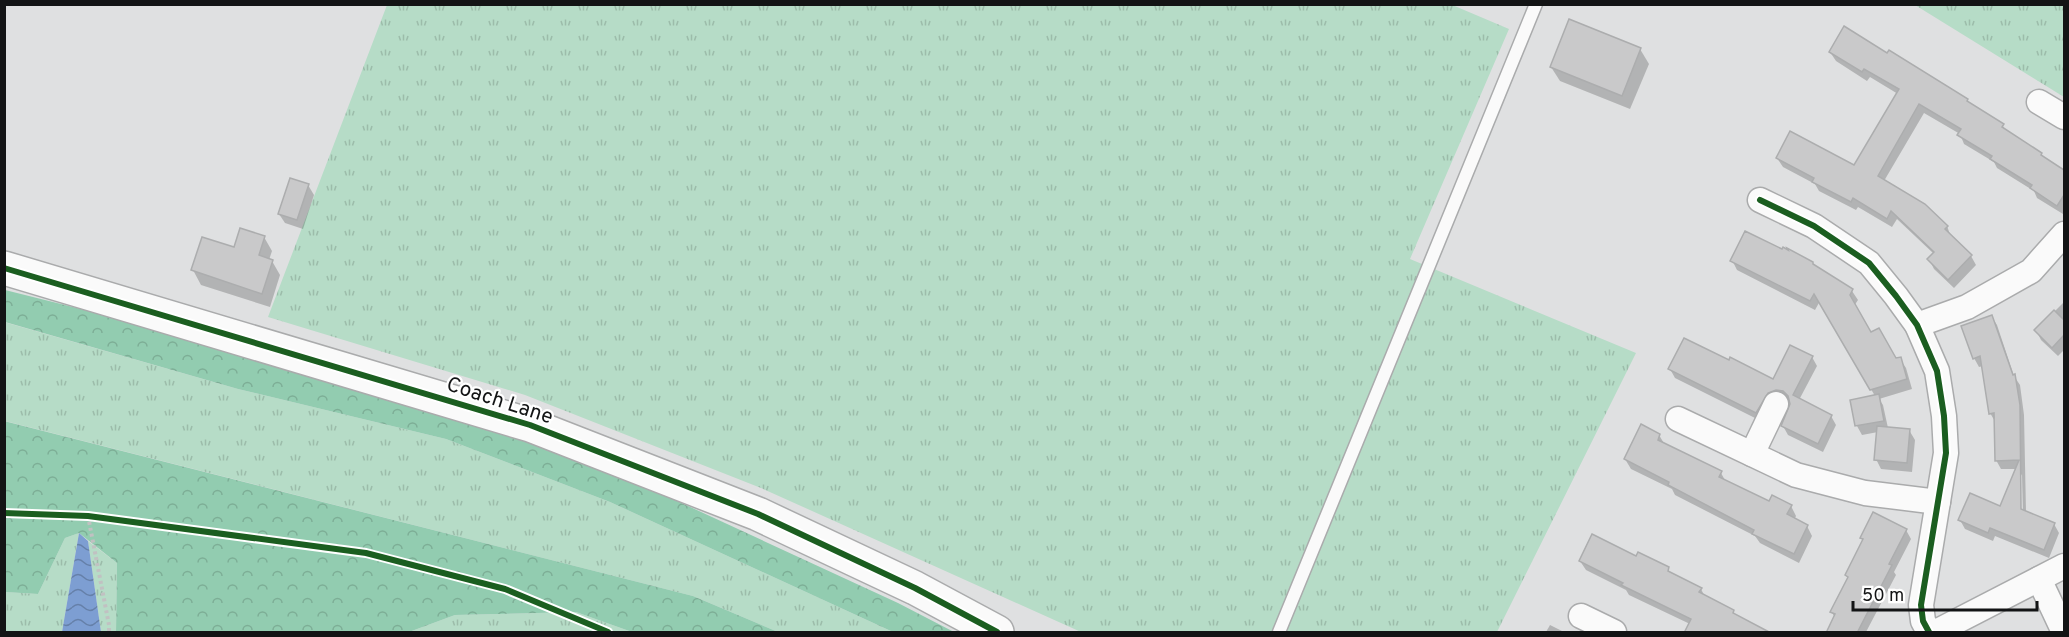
<svg xmlns="http://www.w3.org/2000/svg" width="2069" height="637" font-family="Overpass,sans-serif">
<style>
.grass{fill:url(#grass-tufts)}
.forest{fill:url(#forest-crowns)}
.water{fill:url(#water-waves)}
.shadow{fill:#0003;fill-rule:evenodd}
.building{fill:#c9c9ca;stroke:#acadae;stroke-width:1.5}
.lines{fill:none;stroke-linecap:round;stroke-linejoin:round}
.lane-casing{stroke:#aaabac;stroke-width:15}
.street-casing{stroke:#aaabac;stroke-width:27}
.secondary-casing{stroke:#aaabac;stroke-width:36}
.path{stroke:#c1c1c2;stroke-width:4;stroke-dasharray:3 3;stroke-linecap:butt}
.lane{stroke:#fafafa;stroke-width:12}
.street{stroke:#fafafa;stroke-width:24}
.secondary{stroke:#fafafa;stroke-width:33}
.cycleway-casing{stroke:#fff;stroke-width:10}
.cycleway{stroke:#1b5e20;stroke-width:6}
.labels{text-anchor:middle;stroke-width:4.5;stroke-linejoin:round;paint-order:stroke}
.street-label{font-size:21px;fill:#131415;stroke:#fff}
</style>
<defs>
<pattern id="grass-tufts" width="24" height="20" patternUnits="userSpaceOnUse" patternTransform="scale(1.5)"><rect width="24" height="20" fill="#b6dcc7"/><path d="M3 7l-1-3M5 7V3M7 7l1-3M15 17l-1-3M17 17v-4M19 17l1-3" fill="none" stroke="#9cbcaa"/></pattern>
<pattern id="forest-crowns" width="20" height="18" patternUnits="userSpaceOnUse" patternTransform="scale(1.5)"><rect width="20" height="18" fill="#92ccb0"/><path d="M2 6a3 3 0 1 1 6 0M12 15a3 3 0 1 1 6 0" fill="none" stroke="#7dae96"/></pattern>
<pattern id="water-waves" width="16" height="10" patternUnits="userSpaceOnUse" patternTransform="scale(1.5)"><rect width="16" height="10" fill="#7d9ed2"/><path d="M0 5q4-4 8 0t8 0" fill="none" stroke="#6580a9"/></pattern>
</defs>
<rect width="100%" height="100%" fill="#dfe0e1"/>
<g class="grass">
<path d="M1450,4L1509,29L1410,259L1636,353L1497,632H1081L761,488L525,395L268,317L387,5Z"/>
<path d="M1915,5H2064V97Z"/>
<path d="M4,322L238,389L446,439L610,502L893,632H778L693,596L5,421Z"/>
<path d="M79,533L62,632H5V592L38,594L65,538Z"/>
<path d="M88,541L117,563L116,632H101Z"/>
<path d="M576,612L632,632H409L455,615Z"/>
</g>
<g class="forest">
<path d="M5,290L201,339L452,414L647,487L898,603L954,632H893L610,502L446,439L238,389L5,322Z"/>
<path d="M4,421L693,596L778,632H632L576,612L455,615L409,632H116L117,563L79,533L65,538L38,594L5,592Z"/>
</g>
<path class="water" d="M79,533L88,541L101,632H62Z"/>
<g class="shadow">
<path d="M1640,49L1649,64L1630,109L1560,81L1551,67Z"/>
<path d="M1830,52L1888,55L1967,100L1970,105L2002,125L2007,132L2064,171L2063,214L2037,198L2034,191L1997,168L1994,162L1964,144L1960,134L1924,113L1884,181L1947,226L1951,237L1971,256L1976,265L1954,288L1934,269L1929,259L1934,254L1897,219L1892,227L1858,207L1856,210L1819,191L1815,184L1783,167L1777,158L1855,167L1898,94L1870,77L1867,81L1836,61Z"/>
<path d="M308,185L314,195L303,229L285,223L279,214Z"/>
<path d="M264,237L272,251L269,260L272,261L280,275L270,307L201,285L193,270Z"/>
<path d="M1732,260L1814,267L1852,291L1858,300L1854,306L1870,334L1895,360L1900,359L1906,368L1912,389L1879,399L1883,405L1888,428L1909,430L1915,440L1912,472L1881,469L1876,459L1878,432L1862,435L1857,426L1852,401L1875,396L1820,301L1815,310L1737,270Z"/>
<path d="M2064,302V350L2058,356L2041,340L2036,330Z"/>
<path d="M1991,316L1997,325L2014,376L2020,385L2024,415L2026,512L2054,524L2059,533L2049,558L1995,536L1993,541L1965,529L1960,520L2001,508L2017,469H2001L1996,460V423L1990,413L1983,366L1979,367L1974,358ZM2022,474L2023,516H2020L2019,479Z"/>
<path d="M1812,357L1817,366L1799,400L1831,416L1836,425L1823,452L1788,435L1783,426L1792,404L1789,400L1781,398L1761,421L1675,378L1670,369L1774,381Z"/>
<path d="M1659,435L1665,445L1721,473L1726,482L1769,503L1791,506L1796,516L1794,520L1807,526L1812,536L1799,563L1760,543L1755,536L1675,495L1672,489L1631,469L1625,459Z"/>
<path d="M1906,530L1911,539L1894,572L1896,575L1866,632H1827L1835,618L1832,612L1848,579L1846,575L1864,541L1862,538Z"/>
<path d="M1637,558L1668,569L1671,574L1701,589L1705,597L1733,611L1736,616L1690,624L1629,595L1626,590L1586,570L1580,561Z"/>
<path d="M1550,625L1564,632H1546Z"/>
</g>
<g class="building">
<path d="M1569,19L1641,48L1622,96L1550,67Z"/>
<path d="M1844,26L1887,53L1889,50L1968,99L1967,101L2004,124L2002,127L2042,153L2041,155L2064,170V195L2057,206L2030,188L2032,185L1990,159L1992,156L1957,135L1961,129L1919,104L1878,176L1925,204L1948,226L1945,229L1972,255L1948,280L1927,259L1934,252L1891,211L1887,219L1853,198L1851,202L1812,182L1814,178L1776,158L1790,131L1854,165L1899,89L1864,69L1862,72L1829,52Z"/>
<path d="M290,178L309,184L297,220L278,214Z"/>
<path d="M240,228L265,236L259,255L273,260L262,294L191,270L202,237L234,247Z"/>
<path d="M1745,231L1782,249L1783,247L1788,250L1787,248L1813,262V264L1853,289L1850,295L1871,332L1879,328L1896,358L1901,357L1907,379L1870,390L1814,294L1810,301L1730,261Z"/>
<path d="M2054,310L2064,320V335L2052,348L2034,330Z"/>
<path d="M1992,315L2013,375L2015,374L2020,405L2021,509L2055,523L2044,550L1990,528L1988,533L1958,520L1970,493L2000,506L2019,460L1995,461L1994,413L1989,414L1980,356L1973,359L1961,326Z"/>
<path d="M1684,338L1729,360L1730,357L1773,379L1790,345L1813,356L1793,395L1832,415L1818,444L1781,426L1790,404L1788,396L1783,391L1776,390L1768,393L1756,413L1668,369Z"/>
<path d="M1879,394L1884,421L1855,426L1850,400Z"/>
<path d="M1641,424L1660,434L1658,440L1722,471L1719,477L1769,501L1772,495L1792,505L1787,514L1808,525L1794,554L1752,534L1754,530L1668,485L1669,482L1624,459Z"/>
<path d="M1877,426L1910,429L1907,463L1874,460Z"/>
<path d="M1873,512L1907,529L1889,564L1892,565L1857,633H1826L1835,614L1830,612L1848,577L1845,575L1863,539L1860,538Z"/>
<path d="M1592,534L1636,556L1638,552L1669,567L1668,571L1702,588L1699,592L1734,610L1733,613L1771,633H1684L1691,619L1621,585L1623,583L1579,561Z"/>
</g>
<g class="lines">
<defs>
<path id="lane" d="M1279,632L1536,4"/>
<g id="street">
<path d="M2039,102L2064,117"/>
<path d="M1760,200L1814,226L1869,263L1896,296L1917,325L1937,371L1944,416L1946,453L1921,605L1923,621L1929,632"/>
<path d="M1917,325L1967,307L2031,271L2064,234"/>
<path d="M1678,419L1796,475L1865,493L1938,502"/>
<path d="M1752,454L1776,404"/>
<path d="M2039,579L2064,632"/>
<path d="M1581,616L1614,632"/>
<path d="M1936,632L2064,566"/>
</g>
<path id="secondary" d="M4,268L530,425L758,514L915,588L997,632"/>
</defs>
<use href="#lane" class="lane-casing"/>
<use href="#street" class="street-casing"/>
<use href="#secondary" class="secondary-casing"/>
<path class="path" d="M88,516L109,625V632"/>
<use href="#lane" class="lane"/>
<use href="#street" class="street"/>
<use href="#secondary" class="secondary"/>
<defs>
<g id="cycleway">
<path d="M1760,200L1814,226L1869,263L1896,296L1917,325L1937,371L1944,416L1946,453L1921,605L1923,621L1929,632"/>
<path d="M4,268L530,425L758,514L915,588L997,632"/>
<path d="M4,513L88,516L366,553L505,589L608,632"/>
</g>
</defs>
<use href="#cycleway" class="cycleway-casing"/>
<use href="#cycleway" class="cycleway"/>
</g>
<g class="labels">
<g class="street-label">
<text transform="translate(500 400) rotate(18)" y="7">Coach Lane</text>
</g>
</g>
<rect width="2069" height="637" fill="none" stroke="#131415" stroke-width="12"/>
<path d="M1853 601v9h184v-9" fill="none" stroke="#131415" stroke-width="3"/>
<text x="1862" y="601" font-size="18" fill="#131415" stroke="#ffffff" stroke-width="4.5" paint-order="stroke">50 m</text>
</svg>
